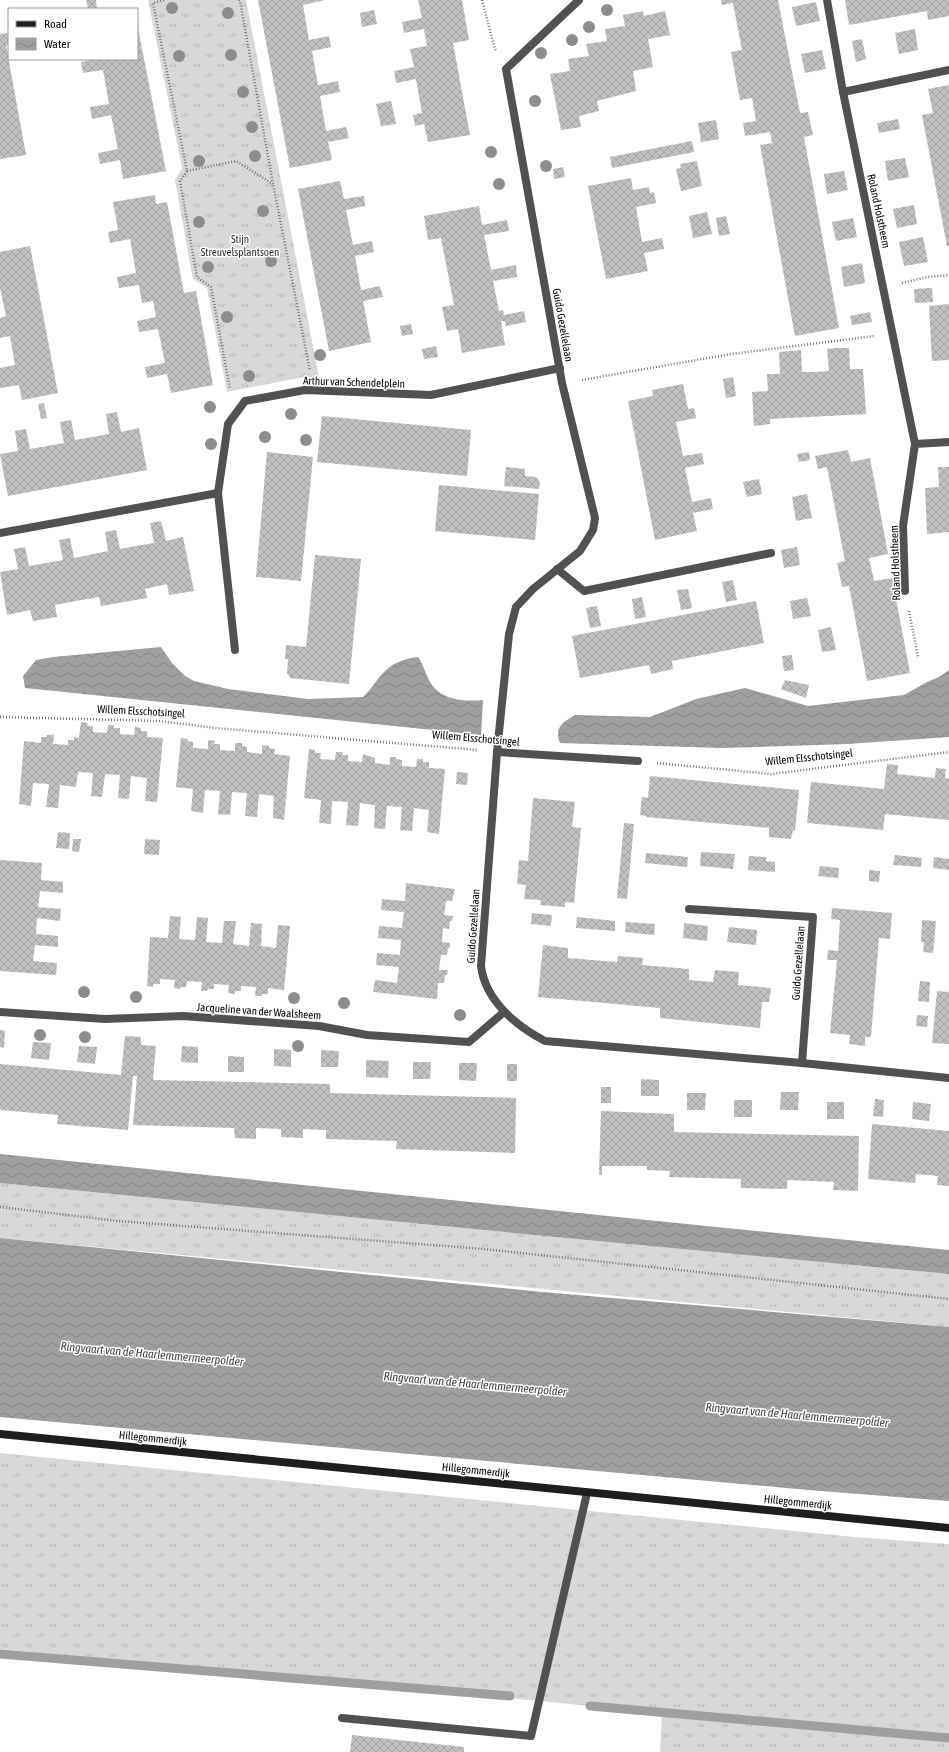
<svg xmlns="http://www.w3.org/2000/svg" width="949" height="1752" font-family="'Asap Condensed',sans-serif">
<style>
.grass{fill:url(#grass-tufts)}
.water{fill:url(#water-waves)}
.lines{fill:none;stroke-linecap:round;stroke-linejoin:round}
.stream{stroke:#9f9f9f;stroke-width:9}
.building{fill:url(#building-cross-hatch)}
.path{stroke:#737373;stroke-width:2.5;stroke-dasharray:1 2;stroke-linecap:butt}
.lane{stroke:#515151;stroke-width:8}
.street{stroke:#515151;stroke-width:8}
.secondary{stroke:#1e1e1e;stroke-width:8}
.tree{fill:#8d8d8d}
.labels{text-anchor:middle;stroke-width:3;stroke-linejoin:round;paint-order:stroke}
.street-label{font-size:11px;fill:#000;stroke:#fff}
.park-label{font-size:11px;fill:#2f2f2f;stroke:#fff}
.water-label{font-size:12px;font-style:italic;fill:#404040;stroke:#fff}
</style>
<defs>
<pattern id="grass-tufts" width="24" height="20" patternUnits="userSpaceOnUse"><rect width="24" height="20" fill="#d8d8d8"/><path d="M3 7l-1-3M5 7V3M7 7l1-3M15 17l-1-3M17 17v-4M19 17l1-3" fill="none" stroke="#b8b8b8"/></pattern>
<pattern id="water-waves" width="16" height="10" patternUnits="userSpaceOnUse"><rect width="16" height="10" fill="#9f9f9f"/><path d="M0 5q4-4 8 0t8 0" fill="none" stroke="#878787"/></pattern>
<pattern id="building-cross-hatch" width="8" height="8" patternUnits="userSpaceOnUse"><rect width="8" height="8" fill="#c0c0c0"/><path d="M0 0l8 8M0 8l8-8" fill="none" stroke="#a3a3a3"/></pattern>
</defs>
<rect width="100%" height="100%" fill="#fff"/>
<g class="grass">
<path d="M148,0H246L319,377H304L227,392L207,288L193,279L175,180L182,168Z"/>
<path d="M0,1183L555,1237L949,1274V1327L0,1238Z"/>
<path d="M0,1453L855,1537L949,1544V1752H660L662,1713L0,1649Z"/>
</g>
<g class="water">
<path d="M161,647L172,663L185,676L194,681L228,689L308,699L363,697C372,689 377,678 386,670C394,662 408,658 418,657C423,664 425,672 429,680C439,700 463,702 483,700L481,735L25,688L23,676L36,660L53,657Z"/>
<path d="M949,670V737L847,744L721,748L560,743C554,727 562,723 575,715L650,717L696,699L745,688L808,706L904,695L927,682L939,677Z"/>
<path d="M0,1154L716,1227L949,1250V1274L555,1237L0,1183Z"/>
<path d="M0,1238L542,1292L949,1327V1501L808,1490L0,1417Z"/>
</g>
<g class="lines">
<g class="stream">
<path d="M0,1654L510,1696"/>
<path d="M590,1706L949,1738"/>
</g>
</g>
<g class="building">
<path d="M86,0H96L97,9H88Z"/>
<path d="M258,0H325L303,5L309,40L329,36L331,47L312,51L318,85L338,81L340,92L320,96L326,131L346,127L349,138L328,142L332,160L290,168Z"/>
<path d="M418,0H462L469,40L453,43L470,135L428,142L424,124L415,126L413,115L422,113L416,79L396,83L394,71L414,67L410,49L427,46L424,29L404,33L402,22L422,18Z"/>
<path d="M721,0H778L800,113L808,112L813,135L804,137L839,328L795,336L760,145L772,143L770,132L745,136L743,123L756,121L752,98L740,100L731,52L742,50L733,3L722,5Z"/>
<path d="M845,0H949V16L928,20L927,11L849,25Z"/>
<path d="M816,2L820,21L796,26L792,7Z"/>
<path d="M374,10L377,24L362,27L360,13Z"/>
<path d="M643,11L644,16L665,11L670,35L648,39L653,67L633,71L636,91L597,101L599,111L579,116L581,127L561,130L550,74L570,71L568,59L589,56L586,44L607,41L605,29L625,26L623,15Z"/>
<path d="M137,23L166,171L123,179L120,160L100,164L98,153L118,149L111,115L92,119L90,107L109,104L103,70L83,73L81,62L96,59H137Z"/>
<path d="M915,29L918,50L899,54L895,33Z"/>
<path d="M9,33V45H6L26,155L0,159V34Z"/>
<path d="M862,39L866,59L856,62L852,41Z"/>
<path d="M822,50L826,69L805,73L801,54Z"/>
<path d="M949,85V246H947L922,115L933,113L928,89Z"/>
<path d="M391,101L396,124L381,126L376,104Z"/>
<path d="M898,119L900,129L879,133L877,123Z"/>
<path d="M716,120L719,139L701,142L698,123Z"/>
<path d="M692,141L694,152L612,168L610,157Z"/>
<path d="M905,158L909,177L888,181L885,161Z"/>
<path d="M697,161L702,186L681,191L676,169L681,168L680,164Z"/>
<path d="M563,167L565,177L554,179L553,169Z"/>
<path d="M844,171L848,190L827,194L824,174Z"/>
<path d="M631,178L633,190L649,187L650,193L654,192L656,203L636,207L642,242L662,238L664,249L644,253L648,271L606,279L588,186Z"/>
<path d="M340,181L344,199L364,196L365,206L346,210L353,245L372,241L374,252L355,256L361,290L380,286L383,297L363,301L371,342L329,351L298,189Z"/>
<path d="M155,195L156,204L167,202L184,293L196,291L213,385L171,393L167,374L147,378L145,367L165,363L158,329L139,332L137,321L156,317L153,301L142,303L139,285L119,288L117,277L136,273L130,239L110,243L108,232L118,230L113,202Z"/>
<path d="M914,205L917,224L897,228L893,209Z"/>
<path d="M479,206L482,225L507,220L509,231L484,235L491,270L516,265L517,277L493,281L499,311L503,310L504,315L524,311L526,322L506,326L505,321H501L505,345L462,353L458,329L447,331L442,307L454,305L441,238L428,240L424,216Z"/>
<path d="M707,212L712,234L693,238L689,216Z"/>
<path d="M726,216L730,234L719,236L716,218Z"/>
<path d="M853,218L857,237L836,241L832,222Z"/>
<path d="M923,237L928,262L904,266L899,242Z"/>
<path d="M30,246L58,393L22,400L19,385L0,388V368L15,365L10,336L0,338V318L6,316L0,288V252Z"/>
<path d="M862,263L865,283L844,287L841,267Z"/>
<path d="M932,288L933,302L915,303L914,289Z"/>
<path d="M949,304V360L932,361L929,306Z"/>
<path d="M870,312L872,322L852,325L850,316Z"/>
<path d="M411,324L413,334L402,336L400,326Z"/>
<path d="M436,346L438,357L424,359L422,349Z"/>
<path d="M837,348H849L850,369H863L866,414L770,419V424L754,426L752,392L768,391L767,374H780L779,352L801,350L802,372H815L829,371L827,349Z"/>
<path d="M733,377L736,396L726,398L723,379Z"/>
<path d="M683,384L688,409L694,408L696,418L676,422L683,456L702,453L704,464L685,468L692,502L711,498L713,509L693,513L697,531L655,540L628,401L653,396L652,390Z"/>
<path d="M44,403L47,418L41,419L38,404Z"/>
<path d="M117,412L121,432L139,428L147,470L8,496L0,454L18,451L15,431L26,429L30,449L64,443L60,422L71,420L75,440L109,434L106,414Z"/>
<path d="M322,416L471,430L467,476L317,462Z"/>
<path d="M848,450L851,462L870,458L888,554L869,558L874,581L892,578L910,673L867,681L849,586L842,587L837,563L845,561L827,467L818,469L815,456Z"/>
<path d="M267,452L313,457L301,581L256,577Z"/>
<path d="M809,452L810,460L799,462L797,454Z"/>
<path d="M506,467L525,469V476L536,477L540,482L539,489L504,486Z"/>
<path d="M938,467H949V532L927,534L925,488L939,487Z"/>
<path d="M759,479L762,494L747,497L743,482Z"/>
<path d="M439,485L539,494L535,540L435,531Z"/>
<path d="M807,494L812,518L796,521L792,497Z"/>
<path d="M161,521L166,541L183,537L194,591L169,595L167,584L145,589L147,598L101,606L99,597L76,601L55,605L57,617L33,621L30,610L7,615L0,572L18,569L14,549L25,547L29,566L63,560L59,540L70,538L74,558L108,551L105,532L116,530L120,549L136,546L154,543L150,523Z"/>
<path d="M797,547L800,565L784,568L781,550Z"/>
<path d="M315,555L361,559L349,684L290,678L287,673L288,659H285L286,645L306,647Z"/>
<path d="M733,580L737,600L726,602L722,582Z"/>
<path d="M688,589L692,608L681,610L677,590Z"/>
<path d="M642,597L646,617L635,619L632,599Z"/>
<path d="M807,598L811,616L793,619L790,601Z"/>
<path d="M756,601L764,643L672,661L673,669L651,674L649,665L580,678L572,636Z"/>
<path d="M597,606L601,626L590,628L586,608Z"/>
<path d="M831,627L836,650L822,652L818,630Z"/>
<path d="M792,655L794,670L784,671L782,656Z"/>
<path d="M785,680L809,685L806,698L781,689Z"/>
<path d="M81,722L88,723L87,726H93V732L107,733L108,725H114V728H120V734L134,735L135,727L141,728V731H147V737L163,738L157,802L145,801L147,778L131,776L129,799L118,798L120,775L105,774L102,797L91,796L93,773L78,772L76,787L60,785L58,808L46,807L49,784L33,783L31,806L19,804L24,741L41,743V737H47V735H54L53,744L68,745V740H74V737L79,738Z"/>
<path d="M181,738L188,739L187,741L193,742V748L208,749V740L215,741L214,744H220V750L235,751V743H242V746L247,747V752L262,754V745L269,746V748L275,749L274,754L290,756L284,820L273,818L274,796L259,794L257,817L245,816L247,793L232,792L230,815L218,814L220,791L205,790L203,813L191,811L193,789L176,787Z"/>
<path d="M309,749L315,750V753H321L320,759L335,760L336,752H343L342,755H348V761L362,762L363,754L375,758V763L390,765V757H396V759L402,760V766L416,767L417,759H423V762H429V768L445,769L439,834L427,832L429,810L414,808L412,831L400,830L402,807L387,806L385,829L374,828L375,805L360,803L358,826L346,825L348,802L332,801L331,824L319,823L321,800L304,798Z"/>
<path d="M887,764L898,765L897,774L935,778L936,768L946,769L945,778L949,779V820L885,814L883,830L807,823L811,782L884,789Z"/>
<path d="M457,772L468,773L467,785L456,784Z"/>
<path d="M650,776L799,790L795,831L793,830L791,839L769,837V828L646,817V816L640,815L642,797L648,798Z"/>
<path d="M533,798L575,802L572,827L581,828L574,903L565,902V907L540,905L541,900L524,899L526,885L517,884L519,860L528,861Z"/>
<path d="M624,823L634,824L627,899L617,898Z"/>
<path d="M58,832L70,833L69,849L56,848Z"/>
<path d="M73,839H81L79,852L72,851Z"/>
<path d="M145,839L160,840L159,855L144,854Z"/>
<path d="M701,852L735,854L733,869L700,866Z"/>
<path d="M646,853L688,857L687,867L645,863Z"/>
<path d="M895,855L922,858L921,867L893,865Z"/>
<path d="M749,856L766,857V861L775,862V872L748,870Z"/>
<path d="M934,857L949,859V870L933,868Z"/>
<path d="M0,860L42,863L41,880L63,882V893L40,891L38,907L61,909L60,921L37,918L36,934L58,936V947L35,945L33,961L57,963L56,975L0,971Z"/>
<path d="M820,866L839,868L838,878L818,876Z"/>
<path d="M869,870L880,871L879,882L869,881Z"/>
<path d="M406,883L455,889L452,901H446L444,915L453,916L452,921H450L449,929L443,928L442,942L450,943V948H448L447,955H441L439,970H448L447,975H445L444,983H438L437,999L373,992L375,980L397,983L399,967L376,965L377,953L400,955L401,940L378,938L379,926L402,928L404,912L381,910L382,899L405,901Z"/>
<path d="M832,908L892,913L890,939L879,938L871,1037H865V1046L849,1044L850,1035L830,1033L837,960H827L828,950L838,951L840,920L831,919Z"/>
<path d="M532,913L552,915L551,926L531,924Z"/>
<path d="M170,916L181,917L179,939L195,940L197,917L208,918L206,942L222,943L224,921H236L233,944L249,946L251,923L262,924L261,946L276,948L278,925L290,926L284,990L268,988V994H262V996H255L256,987L241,986V991H235V994L228,993L229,985L214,984V989H208L207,991H201L202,982L187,981L186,987H180V989L174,988L175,980L160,979V984H153V987L147,986L150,937L168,938Z"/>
<path d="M577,917L615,921V931L576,928Z"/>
<path d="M922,920L936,921L933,953L923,952L924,942H921Z"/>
<path d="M626,922L655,924L654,935L625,932Z"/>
<path d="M684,923L708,926L707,941L683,938Z"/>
<path d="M729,927L757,930L756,945L727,942Z"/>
<path d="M543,945L568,948V958L617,962L618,956L643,958L642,965L689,969V980L713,982L715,970L739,972L738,985L771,988L769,1002H762L760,1028L660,1018V1008L538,997Z"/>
<path d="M920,981L930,982L929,1002L918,1001Z"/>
<path d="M937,991L949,992V1044L932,1043Z"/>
<path d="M917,1015L928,1016L927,1027L916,1026Z"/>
<path d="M0,1030L5,1031L4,1048L0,1047Z"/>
<path d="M125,1036L141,1037V1045L156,1046L153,1080L330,1084V1093L516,1098L515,1153L396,1149L397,1141L326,1139V1130L303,1129V1138L281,1137V1129L256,1128V1139L235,1138L234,1128L133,1125L137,1076H133L128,1130L57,1124L58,1115L0,1110V1064L121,1075Z"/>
<path d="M33,1042L51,1043L49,1060L31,1058Z"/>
<path d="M79,1046L97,1047L95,1064L77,1062Z"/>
<path d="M182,1046L198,1047V1063L181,1062Z"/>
<path d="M274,1049L291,1050V1067L274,1066Z"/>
<path d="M321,1050L339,1051L338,1067H321Z"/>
<path d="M228,1056L244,1057V1072H228Z"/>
<path d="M366,1060L389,1061L388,1078L366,1077Z"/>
<path d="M413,1062H431L430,1079H413Z"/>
<path d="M459,1063H477L476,1081L459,1080Z"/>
<rect x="507" y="1064" width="10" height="17"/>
<path d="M641,1079L659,1080V1096H641Z"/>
<rect x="601" y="1087" width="10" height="16"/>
<path d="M781,1092H799L798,1110H780Z"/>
<path d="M687,1093H706L705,1110H687Z"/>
<path d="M875,1099L884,1100L883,1117L873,1116Z"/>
<rect x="734" y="1100" width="18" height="17"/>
<rect x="827" y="1102" width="17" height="17"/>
<path d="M913,1102L931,1104L929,1121L912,1119Z"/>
<path d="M601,1111L674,1114V1132L859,1136L858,1191L833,1190L834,1182L811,1181L787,1180V1189L741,1188V1179L669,1177L670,1171L647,1170V1166H602V1175H599Z"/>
<path d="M872,1124L949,1131V1186L937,1185L938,1176L916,1174L915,1183L868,1179Z"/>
<path d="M352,1735L464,1747V1752H350Z"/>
</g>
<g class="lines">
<g class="path">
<path d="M164,0L153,3L187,171L180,181L197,277L211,287L230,389"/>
<path d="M239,0L240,1L273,184L310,371"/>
<path d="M482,0L494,46L496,51"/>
<path d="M187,171L236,161L273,184"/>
<path d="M902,283L927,277L949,275"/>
<path d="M582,380L731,354L874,336"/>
<path d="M909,611L918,657"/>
<path d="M0,717L159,721L215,728L478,750"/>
<path d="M657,763L771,774L949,752"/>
<path d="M0,1207L118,1221L484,1249L949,1299"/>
</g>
<path class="lane" d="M342,1718L531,1736L587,1493"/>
<g class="street">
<path d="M579,0L506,69L562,383L595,518L593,530L580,551L533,589L516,607L509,634L497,752L481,966C485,1000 516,1026 545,1041L802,1063L949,1078"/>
<path d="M827,0L843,92L915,444L949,442"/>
<path d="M843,92L949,70"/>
<path d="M0,533L218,493"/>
<path d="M557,569L584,591L771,553"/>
<path d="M905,591L903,526L915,444"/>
<path d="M235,650L218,493L228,424L245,401L305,390L431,395L560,368"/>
<path d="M497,752L638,761"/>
<path d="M689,909L813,917L802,1063"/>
<path d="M0,1012L105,1019L183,1016L319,1026L367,1035L469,1042L504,1012"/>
</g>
<path class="secondary" d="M0,1434L949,1528"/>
</g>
<g class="tree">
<circle cx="172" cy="8" r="6"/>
<circle cx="607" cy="10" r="6"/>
<circle cx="228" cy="13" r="6"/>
<circle cx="589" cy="27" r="6"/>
<circle cx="572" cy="40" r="6"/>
<circle cx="541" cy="53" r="6"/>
<circle cx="231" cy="55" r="6"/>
<circle cx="179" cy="56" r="6"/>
<circle cx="243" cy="92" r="6"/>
<circle cx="535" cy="101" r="6"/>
<circle cx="252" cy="127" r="6"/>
<circle cx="491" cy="152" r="6"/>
<circle cx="255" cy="156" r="6"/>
<circle cx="199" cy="161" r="6"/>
<circle cx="546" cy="166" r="6"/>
<circle cx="499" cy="184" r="6"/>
<circle cx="263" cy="211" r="6"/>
<circle cx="199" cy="222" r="6"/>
<circle cx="271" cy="261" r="6"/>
<circle cx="208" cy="267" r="6"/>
<circle cx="227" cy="317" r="6"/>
<circle cx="320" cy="355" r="6"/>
<circle cx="249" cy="376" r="6"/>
<circle cx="210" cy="407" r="6"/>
<circle cx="291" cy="414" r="6"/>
<circle cx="265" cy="437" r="6"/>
<circle cx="306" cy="440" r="6"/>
<circle cx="211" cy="444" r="6"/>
<circle cx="84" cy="992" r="6"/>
<circle cx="136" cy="997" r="6"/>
<circle cx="294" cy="998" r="6"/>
<circle cx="344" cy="1003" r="6"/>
<circle cx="460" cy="1015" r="6"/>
<circle cx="40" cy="1035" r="6"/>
<circle cx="85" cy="1037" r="6"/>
<circle cx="298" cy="1046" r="6"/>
</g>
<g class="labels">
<g class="street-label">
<text transform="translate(879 211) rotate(78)" y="4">Roland Holstheem</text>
<text transform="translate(563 325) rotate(80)" y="4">Guido Gezellelaan</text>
<text transform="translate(354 382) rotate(2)" y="4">Arthur van Schendelplein</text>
<text transform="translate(895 563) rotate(-92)" y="4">Roland Holstheem</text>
<text transform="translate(141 711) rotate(3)" y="4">Willem Elsschotsingel</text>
<text transform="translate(476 738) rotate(5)" y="4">Willem Elsschotsingel</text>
<text transform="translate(809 757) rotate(-6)" y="4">Willem Elsschotsingel</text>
<text transform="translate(473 926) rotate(-86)" y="4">Guido Gezellelaan</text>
<text transform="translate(798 963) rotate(-86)" y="4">Guido Gezellelaan</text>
<text transform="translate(259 1011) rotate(4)" y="4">Jacqueline van der Waalsheem</text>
<text transform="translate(153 1438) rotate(6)" y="4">Hillegommerdijk</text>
<text transform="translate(476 1470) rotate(6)" y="4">Hillegommerdijk</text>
<text transform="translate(798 1502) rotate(6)" y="4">Hillegommerdijk</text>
</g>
<g class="park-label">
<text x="240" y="243">Stijn<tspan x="240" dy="13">Streuvelsplantsoen</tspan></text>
</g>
<g class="water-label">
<text transform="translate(152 1354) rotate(5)" y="4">Ringvaart van de Haarlemmermeerpolder</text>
<text transform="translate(475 1384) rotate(5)" y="4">Ringvaart van de Haarlemmermeerpolder</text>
<text transform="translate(797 1415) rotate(5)" y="4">Ringvaart van de Haarlemmermeerpolder</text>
</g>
</g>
<rect x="8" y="8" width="130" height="52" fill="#ffffff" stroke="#999999"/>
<rect x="16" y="21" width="20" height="6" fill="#1e1e1e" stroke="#999999"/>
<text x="44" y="28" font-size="12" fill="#000000">Road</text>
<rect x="16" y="38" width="20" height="12" fill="url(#water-waves)" stroke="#999999"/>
<text x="44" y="48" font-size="12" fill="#000000">Water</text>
</svg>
